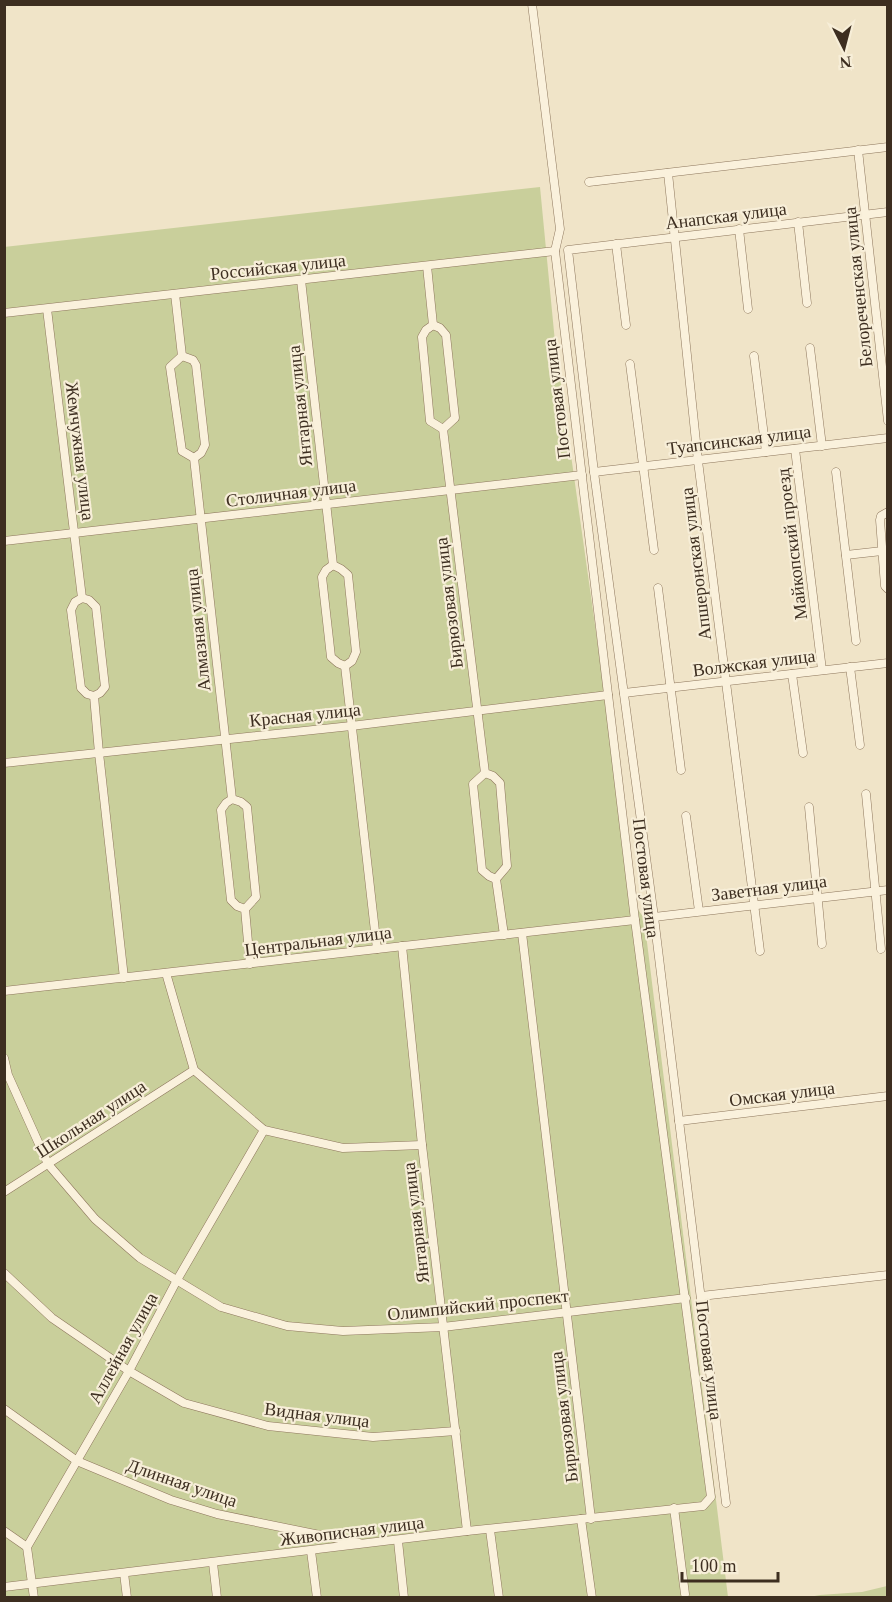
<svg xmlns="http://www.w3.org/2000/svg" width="892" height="1602" font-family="Georgia,serif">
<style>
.green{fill:#c9cf9b}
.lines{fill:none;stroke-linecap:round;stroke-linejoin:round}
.minor-casing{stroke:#8d765c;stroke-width:9}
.minor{stroke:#faf1dc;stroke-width:8}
.labels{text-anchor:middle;stroke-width:4.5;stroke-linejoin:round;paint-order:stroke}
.street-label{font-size:18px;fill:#3d2e20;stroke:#f7eed8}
</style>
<rect width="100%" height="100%" fill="#f0e4c8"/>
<g class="green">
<path d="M540,187L555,342L598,646L631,900L644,918L728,1597H5L4,247Z"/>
<path d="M887,1586V1597H809L820,1595L862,1592Z"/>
</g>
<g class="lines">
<defs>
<g id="minor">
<path d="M858,150L888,421"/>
<path d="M668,173L698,461L760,951"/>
<path d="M589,182L888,147"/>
<path d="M798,222L807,303"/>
<path d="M739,229L748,309"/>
<path d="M616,244L626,325"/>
<path d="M427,266L433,325L426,330L422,337L430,421L443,429L485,773L493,776L500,783L507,866L496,879L504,935"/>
<path d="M301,280L333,565L341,569L348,575L356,652L352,661L345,666L377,949"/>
<path d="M175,294L182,356L170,367L182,451L194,458L232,799L226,803L221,810L231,900L237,906L245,909L250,964"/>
<path d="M47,309L82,598L75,602L71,610L81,688L87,694L94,696L99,753L124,978"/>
<path d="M4,313L555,251"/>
<path d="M433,325L440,328L446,335L455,418L443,429"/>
<path d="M810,348L822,446"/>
<path d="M182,356L193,360L196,365L205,445L201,453L194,458"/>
<path d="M754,356L766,452"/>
<path d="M630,364L654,550"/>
<path d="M795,449L822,670"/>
<path d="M594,472L888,438"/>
<path d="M836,472L856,641"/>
<path d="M888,512L881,516L880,520L885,586L888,589"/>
<path d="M4,541L582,475"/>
<path d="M846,555L882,551"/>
<path d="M333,565L326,570L322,577L331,657L338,663L345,666"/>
<path d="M658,588L681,770"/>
<path d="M82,598L89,600L96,607L105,687L100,693L94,696"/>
<path d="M850,667L860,745"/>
<path d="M792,674L803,753"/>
<path d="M624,693L888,663"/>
<path d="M4,763L351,726L608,695"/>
<path d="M485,773L473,784L482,870L489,876L496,879"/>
<path d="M866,794L881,949"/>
<path d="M232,799L241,802L247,807L256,897L245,909"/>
<path d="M809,807L822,944"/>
<path d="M686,816L699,911"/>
<path d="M654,917L888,890"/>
<path d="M522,933L591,1519"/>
<path d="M402,946L422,1145L467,1531"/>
<path d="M166,973L194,1070L264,1130L343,1148L422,1145"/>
<path d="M4,991L635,920"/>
<path d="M4,1058L8,1075L48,1164L95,1219L140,1258L221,1307L287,1326L343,1331L443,1327L686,1298"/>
<path d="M679,1121L888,1096"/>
<path d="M4,1192L194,1070"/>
<path d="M4,1273L52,1318L129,1371L184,1403L268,1426L373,1437L456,1431"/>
<path d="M701,1296L888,1275"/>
<path d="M4,1409L77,1461L171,1500L217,1514L359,1543"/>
<path d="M726,1503L654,917L594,472L568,250L888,212"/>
<path d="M674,1508L685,1594"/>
<path d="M581,1519L592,1598"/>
<path d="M490,1530L499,1598"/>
<path d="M4,1531L27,1547"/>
<path d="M398,1541L404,1598"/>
<path d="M311,1551L317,1598"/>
<path d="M213,1563L217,1598"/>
<path d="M124,1573L127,1598"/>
<path d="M4,1587L467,1531L703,1506L711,1497L635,920L555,251L560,229L532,4"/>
<path d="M34,1598L27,1547L129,1371L177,1280L264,1130"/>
</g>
</defs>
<use href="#minor" class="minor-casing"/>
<use href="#minor" class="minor"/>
</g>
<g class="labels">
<g class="street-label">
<text transform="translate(726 216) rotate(-7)" y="6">Анапская улица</text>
<text transform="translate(278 267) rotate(-6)" y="6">Российская улица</text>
<text transform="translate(858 287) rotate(-96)" y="6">Белореченская улица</text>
<text transform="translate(557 399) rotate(-97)" y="6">Постовая улица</text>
<text transform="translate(300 406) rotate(-96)" y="6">Янтарная улица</text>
<text transform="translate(739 440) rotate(-7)" y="6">Туапсинская улица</text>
<text transform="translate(80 451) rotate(83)" y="6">Жемчужная улица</text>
<text transform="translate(291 493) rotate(-7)" y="6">Столичная улица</text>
<text transform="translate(792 544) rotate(-97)" y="6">Майкопский проезд</text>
<text transform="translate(696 564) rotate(-97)" y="6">Апшеронская улица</text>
<text transform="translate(449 603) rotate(-97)" y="6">Бирюзовая улица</text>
<text transform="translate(198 630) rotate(-96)" y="6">Алмазная улица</text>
<text transform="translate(754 663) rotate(-7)" y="6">Волжская улица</text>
<text transform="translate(305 715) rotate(-6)" y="6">Красная улица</text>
<text transform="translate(646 878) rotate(83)" y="6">Постовая улица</text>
<text transform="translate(769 888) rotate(-7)" y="6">Заветная улица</text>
<text transform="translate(318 941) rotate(-7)" y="6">Центральная улица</text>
<text transform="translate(782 1094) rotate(-7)" y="6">Омская улица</text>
<text transform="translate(91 1119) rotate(-33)" y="6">Школьная улица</text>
<text transform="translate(416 1223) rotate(-97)" y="6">Янтарная улица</text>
<text transform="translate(478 1305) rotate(-6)" y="6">Олимпийский проспект</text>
<text transform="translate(123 1348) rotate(-61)" y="6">Аллейная улица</text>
<text transform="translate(709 1360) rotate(83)" y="6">Постовая улица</text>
<text transform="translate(317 1415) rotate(7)" y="6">Видная улица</text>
<text transform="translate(564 1417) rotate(-97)" y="6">Бирюзовая улица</text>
<text transform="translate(182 1483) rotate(19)" y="6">Длинная улица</text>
<text transform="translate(352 1531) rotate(-7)" y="6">Живописная улица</text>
</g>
</g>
<rect width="892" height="1602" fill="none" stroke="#3d2e20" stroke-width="12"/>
<g transform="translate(844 48) rotate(174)" stroke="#f7eed8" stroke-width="4.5" paint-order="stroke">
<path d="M0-4.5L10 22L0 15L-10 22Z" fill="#3d2e20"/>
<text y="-9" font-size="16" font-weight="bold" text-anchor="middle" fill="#3d2e20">N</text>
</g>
<path d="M682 1572v9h96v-9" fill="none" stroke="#3d2e20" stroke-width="3"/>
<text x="691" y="1572" font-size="18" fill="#3d2e20" stroke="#f7eed8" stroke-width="4.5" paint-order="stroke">100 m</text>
</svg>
